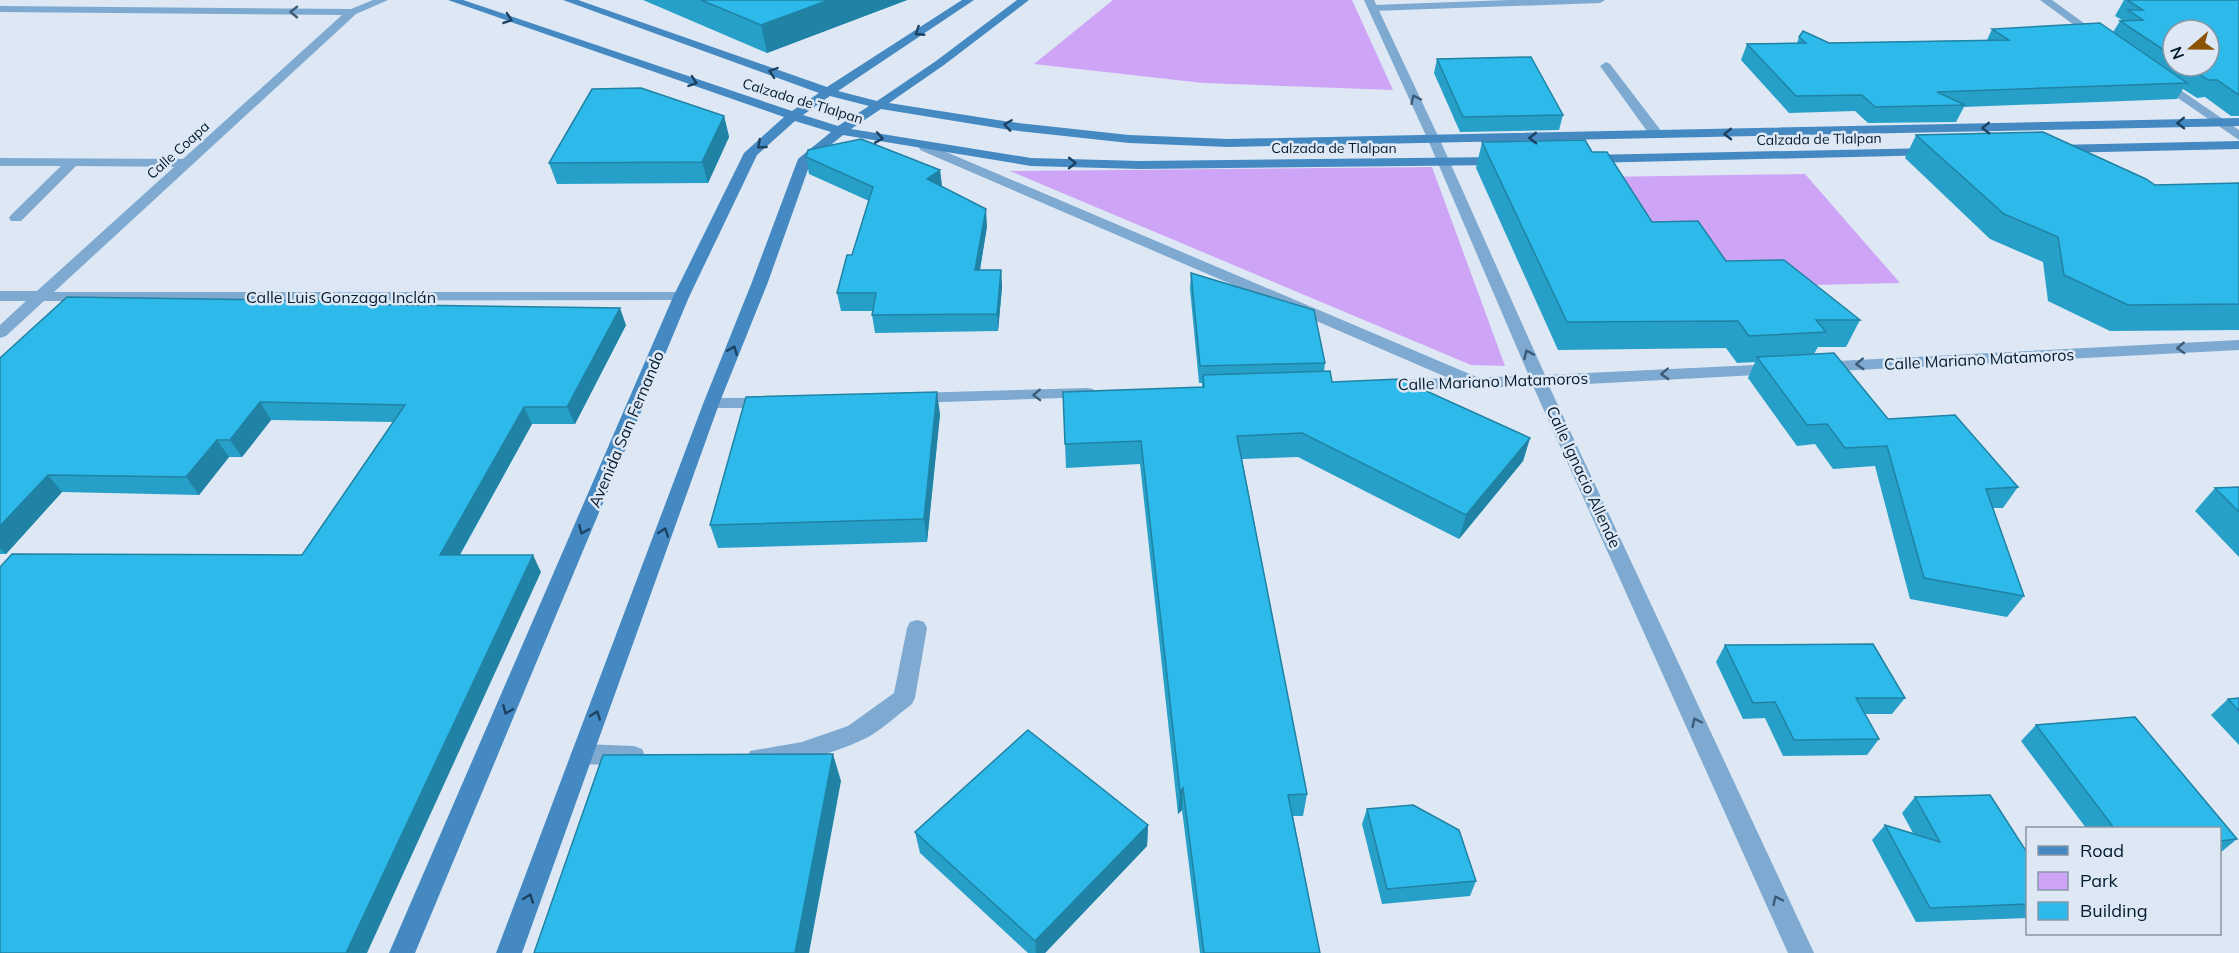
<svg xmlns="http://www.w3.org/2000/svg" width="2239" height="953" font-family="Mulish,sans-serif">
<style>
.green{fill:#cea5f6}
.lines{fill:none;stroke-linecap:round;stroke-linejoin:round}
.service{fill:#7ea9d0;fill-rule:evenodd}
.pedestrian{fill:#7ea9d0;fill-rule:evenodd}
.minor{fill:#7ea9d0;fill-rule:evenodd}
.secondary{fill:#4589c3;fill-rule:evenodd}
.wall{fill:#27a0c9;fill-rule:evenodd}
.shaded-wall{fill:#2082a4}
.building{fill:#2dbaea;stroke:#2082a4;stroke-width:1.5}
.oneway{stroke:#3b5b78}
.oneway2{stroke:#1b4263}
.labels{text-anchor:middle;stroke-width:5;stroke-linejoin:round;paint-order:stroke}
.far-street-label{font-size:14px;fill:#041c30;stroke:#dde8f4}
.street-label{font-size:16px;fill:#041c30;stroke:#dde8f4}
</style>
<rect width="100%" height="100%" fill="#dde8f4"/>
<g class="green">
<path d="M1113,0H1352L1393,90L1203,83L1034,64Z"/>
<path d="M1432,167L1505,366L1471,365L1010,171Z"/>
<path d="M1805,174L1900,283L1715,287L1643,248L1599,177Z"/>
</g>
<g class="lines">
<g class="service">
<path d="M1509,0H1605L1600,3L1373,11L1368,8L1373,5Z"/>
<path d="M1606,62L1610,64L1662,132L1663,135L1662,138H1652L1600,66Z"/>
<path d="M0,158L187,159L194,163L187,167L76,166L21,221H11L9,218L11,215L61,166H0Z"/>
<path d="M917,620L924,622L927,628L915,698L912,704C896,716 880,732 862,740C839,751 774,773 750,765L747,758L750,751L802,742L848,726L894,693L907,628L910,622Z"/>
<path d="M582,744L634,746L642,749L645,756L642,763L634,766L582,764L574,761L571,754L574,747Z"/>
</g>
<path class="pedestrian" d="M925,143L1479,378L1481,382L1479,386H1467L920,150L919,147Z"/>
<g class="minor">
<path d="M373,0H388L356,14L54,292H681L686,294L689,297L686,300L44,301L6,336L0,338V325L26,301H0V291H37L342,15L0,12V6L351,9Z"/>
<path d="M1364,0H1374L1440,140L1545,375L1776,364L1782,365L1784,369L1782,373L1776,374L1549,386L1814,953H1788L1533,386L1387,390L1381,389L1379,385L1381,381L1387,380L1529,376L1428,140Z"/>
<path d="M2040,0H2052L2106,39L2100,42L2096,41Z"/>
<path d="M2160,76L2239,130V140L2156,83V77Z"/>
<path d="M2239,340V350L1819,372L1813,371L1811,367L1813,363L1819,362Z"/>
<path d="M1087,388L1093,389L1095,393L1093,397L914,403L908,402L906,398L908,394L914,393Z"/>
<path d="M711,398H769L775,399L777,403L775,407L769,408H705L703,404L705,400Z"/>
</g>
<g class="secondary">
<path d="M448,0H463L792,111L819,93L563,0H578L827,87L962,0H974L838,91L877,101L936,61L1017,0H1029L944,65L889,103L1010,122L1129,135L1228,139L2239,118V126L1228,147L1129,143L1010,130L881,109L851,129L1031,158L1140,161L1501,157L1508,161L1501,165L1140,169L1031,166L843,135L811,161L768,282L719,404L522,953H496L703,404L752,282L798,159L831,132L795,121L757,155L689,297L415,953H389L673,297L744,153L784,117ZM830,96L869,106L838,126L803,115Z"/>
<path d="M2239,141V149L2056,153L2050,149L2056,145Z"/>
<path d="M1933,148L1938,149L1940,152L1938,155L1588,163L1581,159L1588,155Z"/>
</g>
</g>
<g class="wall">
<path d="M643,0H907L767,53Z"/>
<path d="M2124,0H2239V116H2231L2205,97L2197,98L2183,89L2177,99L1964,107L1956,122L1868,123L1855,111L1789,113L1741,60L1747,44L1797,43L1799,37L1829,43L1987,40L1992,29L2113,32L2120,21L2122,20L2115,16ZM2173,30L2209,66H2173Z"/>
<path d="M1437,59L1563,115L1559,130L1460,132L1434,73Z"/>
<path d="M724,116L729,137L708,183L557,184L549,163Z"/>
<path d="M1916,135L2155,185L2239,183V330L2110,331L2048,301L2043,262L1990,239L1905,158Z"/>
<path d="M1482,142L1592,152L1652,222L1726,261L1860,320L1846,347H1818L1814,354L1888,419L2018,487L2003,508H1993L2024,596L2007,617L1910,599L1875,466L1833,469L1815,444L1797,446L1748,378L1755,362L1737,363L1726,348L1558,350L1476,168Z"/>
<path d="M806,157L940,170L942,187L987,226L980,270H1001L1002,287L998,331L875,333L872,315L873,311H841L837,293L852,255L869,201L809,174Z"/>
<path d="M1191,273L1325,363L1324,371L1332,382L1530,438L1523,461L1459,539L1298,457L1242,459L1307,794L1303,816H1293L1320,953H1200L1182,810L1178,814L1140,464L1066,468L1063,392L1202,387V383H1199L1190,289Z"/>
<path d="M342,301L344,304L626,325L575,424H532L460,555L541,572L302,555L393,422L271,420L242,457H229L199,495L62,492L6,554H0V358Z"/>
<path d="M940,414L927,542L718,548L710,525Z"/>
<path d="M2239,487V557L2195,511L2215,488Z"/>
<path d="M1725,645L1905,698L1892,714H1865L1879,739L1867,755L1783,756L1765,718L1743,719L1716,662Z"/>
<path d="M2239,698V745L2211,715L2228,699Z"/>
<path d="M2135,717L2237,839L2220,853V828H2086L2021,741L2036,725Z"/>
<path d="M1915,797L2028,854V918L1916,922L1872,840L1885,825L1913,833L1902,813Z"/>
<path d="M1367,809L1476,881L1470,896L1382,904L1362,824Z"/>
<path d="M1148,825L1147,846L1045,953H1028L920,853L915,832Z"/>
</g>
<g class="shaded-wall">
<path d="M829,0H907L767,53L761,25Z"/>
<path d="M724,116L729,137L708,183L702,162Z"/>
<path d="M940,170L942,187L927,179Z"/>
<path d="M986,209L987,226L977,287L975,270Z"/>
<path d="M1001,270L1002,287L998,331L997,314Z"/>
<path d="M620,308L626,325L575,424L567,407Z"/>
<path d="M937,392L940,414L927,542L924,519Z"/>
<path d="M260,402L271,420L242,457L230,440Z"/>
<path d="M524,407L532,424L450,572L440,555Z"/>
<path d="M1530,438L1523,461L1459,539L1466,515Z"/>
<path d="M217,440L229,457L199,495L186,477Z"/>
<path d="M48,475L62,492L6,554L0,548V526Z"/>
<path d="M533,555L541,572L367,953H346Z"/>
<path d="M833,754L841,781L809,953H795Z"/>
<path d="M1183,788L1182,810L1178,814L1180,792Z"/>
<path d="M1148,825L1147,846L1045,953H1036L1035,941Z"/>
</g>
<g class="building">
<path d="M701,0H829L761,25Z"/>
<path d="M2127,0H2239V95L2217,80H2208L2188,66H2209V30H2173V56L2120,21L2143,20L2128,10H2143Z"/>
<path d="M2100,23L2187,83L1937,92L1965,105L1875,107L1862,95L1796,96L1747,44L1806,43L1799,37L1803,31L1829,43L2009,40L1992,29Z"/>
<path d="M1531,57L1563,115L1463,117L1437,59Z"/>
<path d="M641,88L724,116L702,162L549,163L592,89Z"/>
<path d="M2043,132L2146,179L2155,185L2239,183V304L2128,305L2064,275L2058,237L2004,214L1916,135Z"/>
<path d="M861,139L940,170L927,179L986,209L975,270H1001L997,314L872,315L876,293H837L847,255H852L873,187L806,157L808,150Z"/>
<path d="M1585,140L1592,152H1607L1652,222L1698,221L1726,261L1784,260L1860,320H1816L1826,332L1749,336L1738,321L1567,322L1482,142Z"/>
<path d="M1191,273L1314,310L1325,363L1200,366Z"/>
<path d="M67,297L342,301L339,304L620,308L567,407H524L440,555H533L346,953H0V567L12,554L302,555L405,405L260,402L230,440H217L186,477L48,475L0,526V358Z"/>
<path d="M1834,353L1888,419L1955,415L2018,487L1986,489L2024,596L1924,578L1887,446L1845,448L1827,424L1807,425L1757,357Z"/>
<path d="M1330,371L1332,382L1400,379L1530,438L1466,515L1302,433L1237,436L1307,794L1288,795L1320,953H1204L1183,788L1180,792L1141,441L1065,444L1063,392L1204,387L1203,375Z"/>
<path d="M937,392L924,519L710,525L746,397Z"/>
<path d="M2239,487V512L2215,488Z"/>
<path d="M1873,644L1905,698H1856L1879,739L1794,740L1775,702L1753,703L1725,645Z"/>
<path d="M2239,698V711L2228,699Z"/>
<path d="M2135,717L2237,839L2220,841V828H2114L2036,725Z"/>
<path d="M1028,730L1148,825L1035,941L915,832Z"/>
<path d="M833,754L795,953H534L603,755Z"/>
<path d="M1990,795L2028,854V904L1930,908L1885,825L1940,842L1915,797Z"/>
<path d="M1413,805L1459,830L1476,881L1387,889L1367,809Z"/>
</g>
<defs><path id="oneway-chevron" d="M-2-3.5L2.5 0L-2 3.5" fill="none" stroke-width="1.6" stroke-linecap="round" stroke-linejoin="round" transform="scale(1.5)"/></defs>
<g class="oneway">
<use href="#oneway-chevron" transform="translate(294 12) rotate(-179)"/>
<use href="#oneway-chevron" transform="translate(1415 99) rotate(-115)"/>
<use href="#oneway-chevron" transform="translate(2181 348) rotate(177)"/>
<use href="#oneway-chevron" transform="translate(1528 354) rotate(-114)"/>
<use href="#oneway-chevron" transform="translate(1860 364) rotate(177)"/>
<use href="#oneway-chevron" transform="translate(1665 374) rotate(177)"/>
<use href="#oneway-chevron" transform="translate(1037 395) rotate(178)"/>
<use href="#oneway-chevron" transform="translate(1696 722) rotate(-115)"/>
<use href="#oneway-chevron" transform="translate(1777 900) rotate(-115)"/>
</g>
<g class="oneway2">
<use href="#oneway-chevron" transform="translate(508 19) rotate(19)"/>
<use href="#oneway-chevron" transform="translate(919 32) rotate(147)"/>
<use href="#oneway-chevron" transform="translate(773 72) rotate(-161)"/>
<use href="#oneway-chevron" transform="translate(693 82) rotate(19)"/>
<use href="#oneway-chevron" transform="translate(2181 123) rotate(179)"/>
<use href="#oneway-chevron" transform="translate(1008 125) rotate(-172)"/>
<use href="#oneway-chevron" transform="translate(1986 128) rotate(179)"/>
<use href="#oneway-chevron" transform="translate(1728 134) rotate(179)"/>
<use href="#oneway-chevron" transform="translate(879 138) rotate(10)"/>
<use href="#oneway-chevron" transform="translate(1533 138) rotate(179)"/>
<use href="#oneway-chevron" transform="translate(761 145) rotate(139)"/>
<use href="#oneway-chevron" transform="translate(1072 163) rotate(1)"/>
<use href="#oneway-chevron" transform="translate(733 350) rotate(-68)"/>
<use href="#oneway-chevron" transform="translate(583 530) rotate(113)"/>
<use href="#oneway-chevron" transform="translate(664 532) rotate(-70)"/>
<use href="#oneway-chevron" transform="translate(507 710) rotate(113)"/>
<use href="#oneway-chevron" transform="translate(596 715) rotate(-70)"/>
<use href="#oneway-chevron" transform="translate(529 898) rotate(-70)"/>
</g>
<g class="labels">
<g class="far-street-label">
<text transform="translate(803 101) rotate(17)" y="5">Calzada de Tlalpan</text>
<text transform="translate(1819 139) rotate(-1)" y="5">Calzada de Tlalpan</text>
<text x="1334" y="153">Calzada de Tlalpan</text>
<text transform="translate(178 150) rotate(-42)" y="5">Calle Coapa</text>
</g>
<g class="street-label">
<text x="341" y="303">Calle Luis Gonzaga Inclán</text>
<text transform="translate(1979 359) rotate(-3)" y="6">Calle Mariano Matamoros</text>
<text transform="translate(1493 381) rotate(-2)" y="6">Calle Mariano Matamoros</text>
<text transform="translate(626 429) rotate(-67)" y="6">Avenida San Fernando</text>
<text transform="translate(1584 477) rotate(65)" y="6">Calle Ignacio Allende</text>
</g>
</g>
<rect x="2026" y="827" width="195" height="108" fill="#dde8f4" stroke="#8696a6" stroke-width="1.5"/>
<rect x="2038" y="846" width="30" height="9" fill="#4589c3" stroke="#8696a6" stroke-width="1.5"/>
<text x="2080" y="857" font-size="18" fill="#041c30">Road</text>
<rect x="2038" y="872" width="30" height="18" fill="#cea5f6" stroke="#8696a6" stroke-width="1.5"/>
<text x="2080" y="887" font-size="18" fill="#041c30">Park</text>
<rect x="2038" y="902" width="30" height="18" fill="#2dbaea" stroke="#8696a6" stroke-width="1.5"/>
<text x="2080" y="917" font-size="18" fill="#041c30">Building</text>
<g transform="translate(2191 48) rotate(250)"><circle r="28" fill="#dde8f4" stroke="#8696a6" stroke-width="1.5"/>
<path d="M0-4.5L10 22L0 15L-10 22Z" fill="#8a5305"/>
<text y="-9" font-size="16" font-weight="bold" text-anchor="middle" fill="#041c30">N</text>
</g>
</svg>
